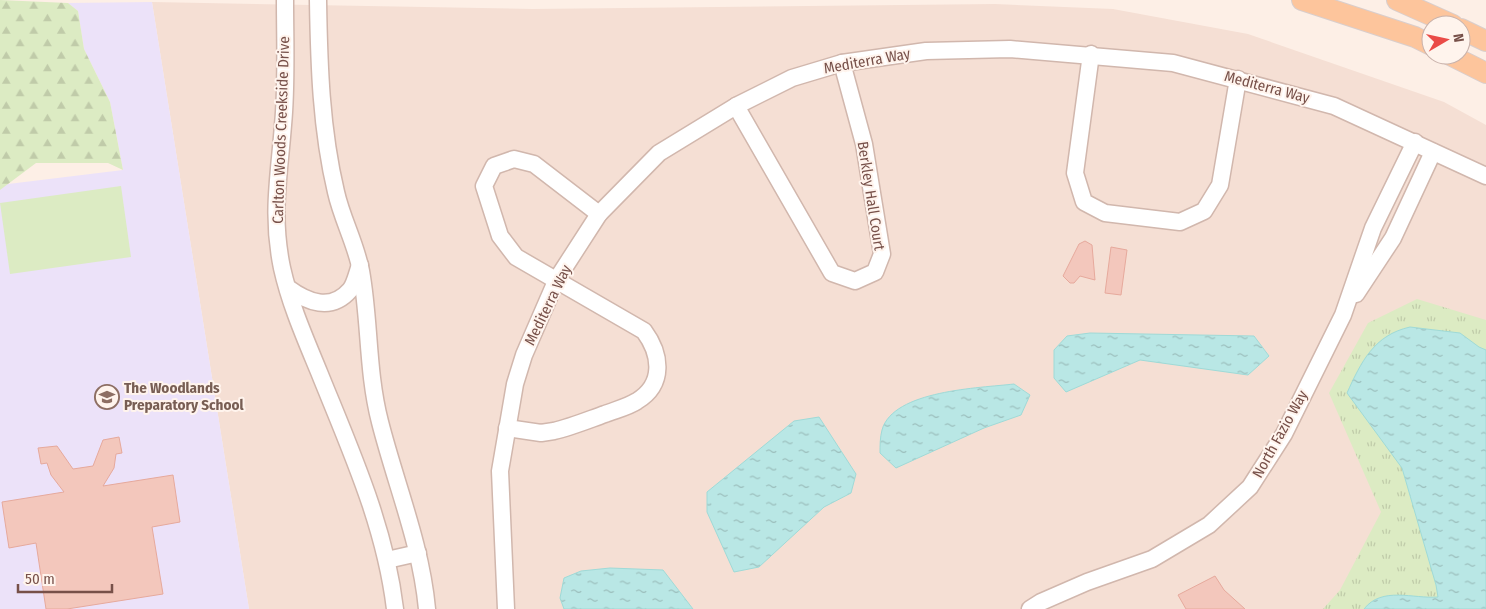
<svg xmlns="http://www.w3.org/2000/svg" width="1486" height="609" font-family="'Fira Sans Condensed',sans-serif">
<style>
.residential{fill:#f5dfd4}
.education{fill:#ece2f9}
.grass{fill:url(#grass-tufts)}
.forest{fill:url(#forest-firs)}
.park{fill:#dcebc3}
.water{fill:url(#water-ripples);stroke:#9fdad7}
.building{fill:#f3c7bc;stroke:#e6a99c}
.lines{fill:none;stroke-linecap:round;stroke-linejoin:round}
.minor-casing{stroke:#d1b7ad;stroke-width:19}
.major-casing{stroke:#d9cecc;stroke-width:22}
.minor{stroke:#fff;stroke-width:16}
.major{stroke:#fdc59c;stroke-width:20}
.labels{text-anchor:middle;stroke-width:4;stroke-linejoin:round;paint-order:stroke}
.street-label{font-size:15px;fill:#775049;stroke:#fff4ed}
.education-label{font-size:15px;font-weight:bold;fill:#785e54;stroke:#fff4ed;text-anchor:start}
</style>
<defs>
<pattern id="grass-tufts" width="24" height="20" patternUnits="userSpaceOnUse" patternTransform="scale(1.25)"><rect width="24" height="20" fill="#dcebc3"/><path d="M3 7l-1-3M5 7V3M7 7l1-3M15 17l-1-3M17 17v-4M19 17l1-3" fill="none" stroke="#c0cba9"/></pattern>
<pattern id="forest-firs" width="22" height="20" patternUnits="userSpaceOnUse" patternTransform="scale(1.25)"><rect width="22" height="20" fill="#dcebc3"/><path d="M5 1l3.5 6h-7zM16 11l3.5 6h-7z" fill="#c0cba9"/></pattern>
<pattern id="water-ripples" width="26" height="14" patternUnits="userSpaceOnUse" patternTransform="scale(1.25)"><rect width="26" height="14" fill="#b9e7e5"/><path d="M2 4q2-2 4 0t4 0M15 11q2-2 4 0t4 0" fill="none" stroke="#9bbebc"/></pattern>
</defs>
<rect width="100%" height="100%" fill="#fdefe6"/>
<path class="residential" d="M152,2L532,9L995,4L1113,9L1248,34L1444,102L1486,125V609H249Z"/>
<path class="education" d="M152,2L249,609H0V185L123,170L110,102L84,49L78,11L68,3Z"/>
<path class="grass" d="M1417,299L1486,320V609H1323L1340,590L1381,512L1329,393L1368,323Z"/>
<path class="forest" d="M0,0L68,3L78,11L84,49L110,102L123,170L108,163H36L0,190Z"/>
<path class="park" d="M121,186L131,257L10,274L0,203Z"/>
<g class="water">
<path d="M1410,327L1460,333L1479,347L1486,350V609H1364C1382,586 1413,599 1438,597L1436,585L1402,468L1347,393C1361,362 1374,335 1410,327Z"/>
<path d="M1090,333L1254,336L1269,356L1248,375L1140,360L1066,392L1054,378V350L1067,336Z"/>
<path d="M1014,384L1030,395L1021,415L984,428L896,468L880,453C880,446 880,437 882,430C893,390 980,388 1014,384Z"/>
<path d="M819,417L856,474L851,493L824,507L759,567L734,572L707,512V492L794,421Z"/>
<path d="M610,568L663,570L693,609H564L560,598L564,578L581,571Z"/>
</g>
<g class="building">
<path d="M1085,241L1092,245L1095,280L1080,276L1074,283H1070L1063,276L1079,244Z"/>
<path d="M1111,247L1127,250L1121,295L1105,293Z"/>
<path d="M119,437L122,453L116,454L114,468L103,486L173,475L180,522L152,527L163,594L67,609H46L36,543L9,548L2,502L64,492L51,475L47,463L41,464L38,448L57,446L73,469L93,466L103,440Z"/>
<path d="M1215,576L1224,590L1245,609H1186L1178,595Z"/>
</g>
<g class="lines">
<defs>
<g id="minor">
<path d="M285,0C285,42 287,84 283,125C279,177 271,215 282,268C290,304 305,338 319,372C350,449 385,525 395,609"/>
<path d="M318,0C319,65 321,129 336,192C342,219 356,244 361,271C370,321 367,372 380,422C396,485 421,544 427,609"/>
<path d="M1091,54L1075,173L1084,202L1105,213L1180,222L1204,211L1220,185L1238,79"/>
<path d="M736,106L832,273L855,281L875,272L882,254L864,144L842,63"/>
<path d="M288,288C307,302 331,312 350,290C355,284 357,273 360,265"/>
<path d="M1356,294L1393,238L1433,152"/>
<path d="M507,428L541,433L554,431C571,427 588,420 605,414C615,410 628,407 637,401C665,384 661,354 644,331L516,257L500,236L484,186L494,166L514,159L534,164L599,214"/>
<path d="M387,560L418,553"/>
<path d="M506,609L500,471L515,384L524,355L557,279L599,214L659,153L736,106L792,78L842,63L926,51L1010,49L1173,63L1334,106L1486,176"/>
<path d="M1030,609L1041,602L1087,582L1152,559L1209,525L1250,487L1284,434L1343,315L1373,228L1415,142"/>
</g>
<g id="major">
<path d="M1302,0L1415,37L1431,45"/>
<path d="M1397,0L1453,25"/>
<path d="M1461,29L1486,41"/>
<path d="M1450,55L1486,73"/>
</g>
</defs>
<use href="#minor" class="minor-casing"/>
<use href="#major" class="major-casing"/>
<use href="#minor" class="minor"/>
<use href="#major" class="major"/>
</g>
<defs>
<symbol id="school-ring" viewBox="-11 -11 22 22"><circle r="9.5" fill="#fff4ed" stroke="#8d6e63" stroke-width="1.5"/><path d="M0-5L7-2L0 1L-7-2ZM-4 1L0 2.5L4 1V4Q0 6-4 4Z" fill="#8d6e63"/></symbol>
</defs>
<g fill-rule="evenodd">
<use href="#school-ring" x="93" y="383" width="28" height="28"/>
</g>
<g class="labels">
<g class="street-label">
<text transform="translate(867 61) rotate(-10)" y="5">Mediterra Way</text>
<text transform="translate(1267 87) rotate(15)" y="5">Mediterra Way</text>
<text transform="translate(281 130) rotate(-88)" y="5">Carlton Woods Creekside Drive</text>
<text transform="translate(871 196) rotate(81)" y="5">Berkley Hall Court</text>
<text transform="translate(548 305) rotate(-64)" y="5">Mediterra Way</text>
<text transform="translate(1280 434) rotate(-61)" y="5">North Fazio Way</text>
</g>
<g class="education-label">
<text x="124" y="393">The Woodlands<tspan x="124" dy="17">Preparatory School</tspan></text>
</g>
</g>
<g transform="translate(1446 40) rotate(81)"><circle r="24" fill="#fff4ed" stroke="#c9b2ab"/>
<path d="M0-4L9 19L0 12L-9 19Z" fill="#ea4b47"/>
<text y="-8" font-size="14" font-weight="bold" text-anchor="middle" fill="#775049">N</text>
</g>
<path d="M18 584v8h94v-8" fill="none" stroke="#775049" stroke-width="2.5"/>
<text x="25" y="584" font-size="15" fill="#775049" stroke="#fff4ed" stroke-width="4" paint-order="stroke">50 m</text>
</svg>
